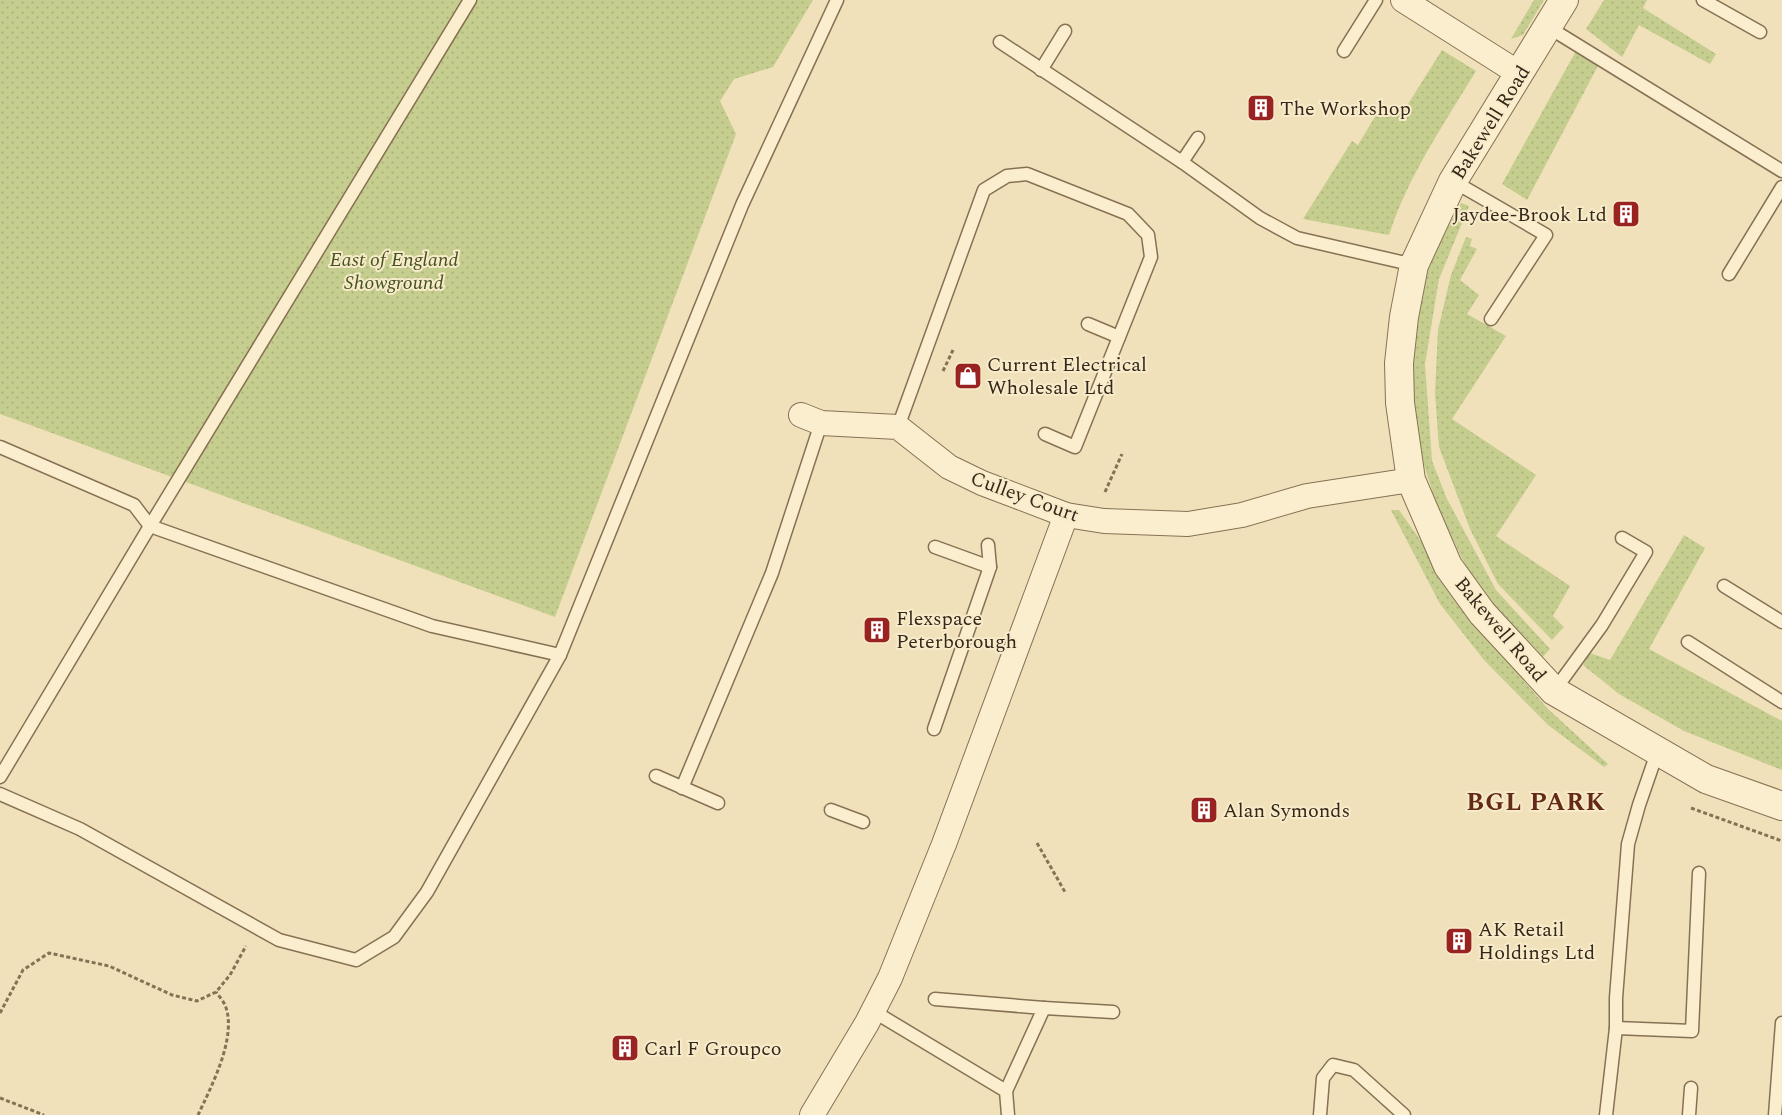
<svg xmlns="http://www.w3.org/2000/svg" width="1782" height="1115" font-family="Spectral,serif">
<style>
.grass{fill:url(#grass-dots)}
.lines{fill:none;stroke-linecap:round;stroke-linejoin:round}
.service-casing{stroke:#877154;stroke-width:15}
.minor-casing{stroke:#877154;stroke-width:26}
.tertiary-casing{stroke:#877154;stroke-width:30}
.path{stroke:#877154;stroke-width:3;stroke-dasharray:4 2.5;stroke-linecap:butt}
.service{stroke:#fbeece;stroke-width:12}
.minor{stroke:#fbeece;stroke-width:24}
.tertiary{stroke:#fbeece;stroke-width:28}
.labels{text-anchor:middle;stroke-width:4;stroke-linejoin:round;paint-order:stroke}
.poi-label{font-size:20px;fill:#35281a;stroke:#f7ebca;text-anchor:start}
.street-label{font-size:20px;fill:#35281a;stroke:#f7ebca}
.park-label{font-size:20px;font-style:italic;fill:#45531f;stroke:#f7ebca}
.district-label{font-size:25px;font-weight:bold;letter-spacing:1px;fill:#642917;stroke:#f7ebca}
</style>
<defs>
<pattern id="grass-dots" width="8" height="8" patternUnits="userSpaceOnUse" patternTransform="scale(1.25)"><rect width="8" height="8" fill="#c5ce8e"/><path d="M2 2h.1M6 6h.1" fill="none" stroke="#aab17a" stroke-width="1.8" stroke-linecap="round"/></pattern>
</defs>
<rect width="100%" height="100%" fill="#f0e1ba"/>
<g class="grass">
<path d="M0,0H813L773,67L734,79L720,101L736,134L555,617L0,414Z"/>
<path d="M1534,0H1544L1523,35L1511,39Z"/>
<path d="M1604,0H1647L1643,8L1716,54L1710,64L1639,25L1622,57L1586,29Z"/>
<path d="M1442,50L1476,71C1444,124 1408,176 1389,235L1303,219L1352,141L1358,145L1376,115L1403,112Z"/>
<path d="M1576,51L1599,64L1527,200L1502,184Z"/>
<path d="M1461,203L1469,206L1439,279L1425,364L1432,461L1447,499L1496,590L1550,649L1540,660L1478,592L1437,506L1419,449L1412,373L1413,341L1426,268Z"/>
<path d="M1466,237L1472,239L1470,246L1477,249L1460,280L1479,295L1467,314L1506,336L1452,419L1536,475L1496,536L1570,586L1553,616L1564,627L1552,640L1498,584L1470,529L1439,447L1435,393L1438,330L1451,275Z"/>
<path d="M1391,510H1399L1498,650L1547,708L1608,764L1604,767L1548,725L1484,660L1440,604Z"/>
<path d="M1684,535L1705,548L1649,649L1782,721V770L1684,731L1619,694L1583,665L1590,653L1610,660Z"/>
</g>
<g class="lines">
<defs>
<g id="service">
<path d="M470,0L150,526L432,626L560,655"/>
<path d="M1703,0L1760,32"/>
<path d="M1548,27L1782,171"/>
<path d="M1000,42L1182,162L1260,218L1297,238L1414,265"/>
<path d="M1344,51L1376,0"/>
<path d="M1041,70L1065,31"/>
<path d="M1182,162L1198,138"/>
<path d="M1453,181L1546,235L1491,319"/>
<path d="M1729,274L1782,187"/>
<path d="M1088,324L1119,337"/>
<path d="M898,427L984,190L1007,176L1027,174L1128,214L1148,235L1151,257L1075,447L1045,434"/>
<path d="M0,447L134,505L150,526L0,777"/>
<path d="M988,545L990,567"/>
<path d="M1724,586L1782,622"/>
<path d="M1688,642L1782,702"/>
<path d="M1554,691L1602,625L1646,552L1622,538"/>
<path d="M934,729L990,567L935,547"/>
<path d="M656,776L718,803"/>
<path d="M682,788L772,573L821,423"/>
<path d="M0,794L80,829L279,940L356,960L394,937L427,892L560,655L742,205L837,0"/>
<path d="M831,810L863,822"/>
<path d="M935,999L1044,1008L1006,1091"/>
<path d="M1044,1008L1113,1012"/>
<path d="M873,1011L1006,1091L1008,1115"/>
<path d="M1616,1028L1692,1031L1699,873"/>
<path d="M1320,1115L1323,1078L1333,1065L1354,1070L1404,1115"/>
<path d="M1606,1115L1616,1028V998L1628,844L1639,805L1658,750"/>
<path d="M1689,1115L1691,1088"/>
<path d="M1775,1115L1782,1023"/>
</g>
<g id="minor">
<path d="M1403,0L1520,74"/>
<path d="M801,415L821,423L898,427L949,467L982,483L1066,515L1104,521L1188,524L1242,515L1307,496L1411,480"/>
<path d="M812,1115L867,1023L890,978L944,844L1066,515"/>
</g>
<path id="tertiary" d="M1564,0L1453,181L1414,265L1404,317L1399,363L1400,403L1411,480L1448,566L1482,613L1554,691L1706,779L1782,806"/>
</defs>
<use href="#service" class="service-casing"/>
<use href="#minor" class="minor-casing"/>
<use href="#tertiary" class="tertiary-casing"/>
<g class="path">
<path d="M943,371L953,350"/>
<path d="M1105,492L1122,454"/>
<path d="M1691,808L1782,841"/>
<path d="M1037,843L1065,892"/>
<path d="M0,1013L23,970L49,953L109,966L172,995L197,1001L216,992L230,975L246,946"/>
<path d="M0,1098L44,1115"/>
<path d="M198,1115C211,1087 238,1036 225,1005C223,1001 219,996 216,992"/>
</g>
<use href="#service" class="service"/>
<use href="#minor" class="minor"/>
<use href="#tertiary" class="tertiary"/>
</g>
<defs>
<symbol id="building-square" viewBox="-11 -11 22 22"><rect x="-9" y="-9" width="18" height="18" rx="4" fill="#992321" stroke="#f7ebca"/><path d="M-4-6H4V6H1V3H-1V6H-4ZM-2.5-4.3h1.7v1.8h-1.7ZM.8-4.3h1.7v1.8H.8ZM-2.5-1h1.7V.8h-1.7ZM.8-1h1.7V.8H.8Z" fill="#fff"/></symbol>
<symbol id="shop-square" viewBox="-11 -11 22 22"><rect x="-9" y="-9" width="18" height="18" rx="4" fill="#992321" stroke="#f7ebca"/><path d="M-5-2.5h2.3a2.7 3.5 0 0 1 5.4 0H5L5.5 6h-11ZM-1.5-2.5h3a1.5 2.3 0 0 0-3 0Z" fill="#fff"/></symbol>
</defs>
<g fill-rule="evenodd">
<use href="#building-square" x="1245" y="92" width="32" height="32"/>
<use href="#building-square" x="1610" y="198" width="32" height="32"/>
<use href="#shop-square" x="952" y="360" width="32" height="32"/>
<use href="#building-square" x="861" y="614" width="32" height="32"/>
<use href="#building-square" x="1188" y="794" width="32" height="32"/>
<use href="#building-square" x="1443" y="925" width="32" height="32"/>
<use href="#building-square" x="609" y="1032" width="32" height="32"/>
</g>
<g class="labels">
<g class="poi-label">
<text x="1280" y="115">The Workshop</text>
<text x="1607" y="221" text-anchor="end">Jaydee-Brook Ltd</text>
<text x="987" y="371">Current Electrical<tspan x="987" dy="23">Wholesale Ltd</tspan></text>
<text x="896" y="625">Flexspace<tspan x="896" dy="23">Peterborough</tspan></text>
<text x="1223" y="817">Alan Symonds</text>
<text x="1478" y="936">AK Retail<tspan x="1478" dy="23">Holdings Ltd</tspan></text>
<text x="644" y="1055">Carl F Groupco</text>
</g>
<g class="street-label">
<text transform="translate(1490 122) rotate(-58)" y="7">Bakewell Road</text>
<text transform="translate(1025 496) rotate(20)" y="7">Culley Court</text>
<text transform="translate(1501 629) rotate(50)" y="7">Bakewell Road</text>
</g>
<g class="park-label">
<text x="394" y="266">East of England<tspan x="394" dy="23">Showground</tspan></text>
</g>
<g class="district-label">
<text x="1536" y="810">BGL PARK</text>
</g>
</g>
</svg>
